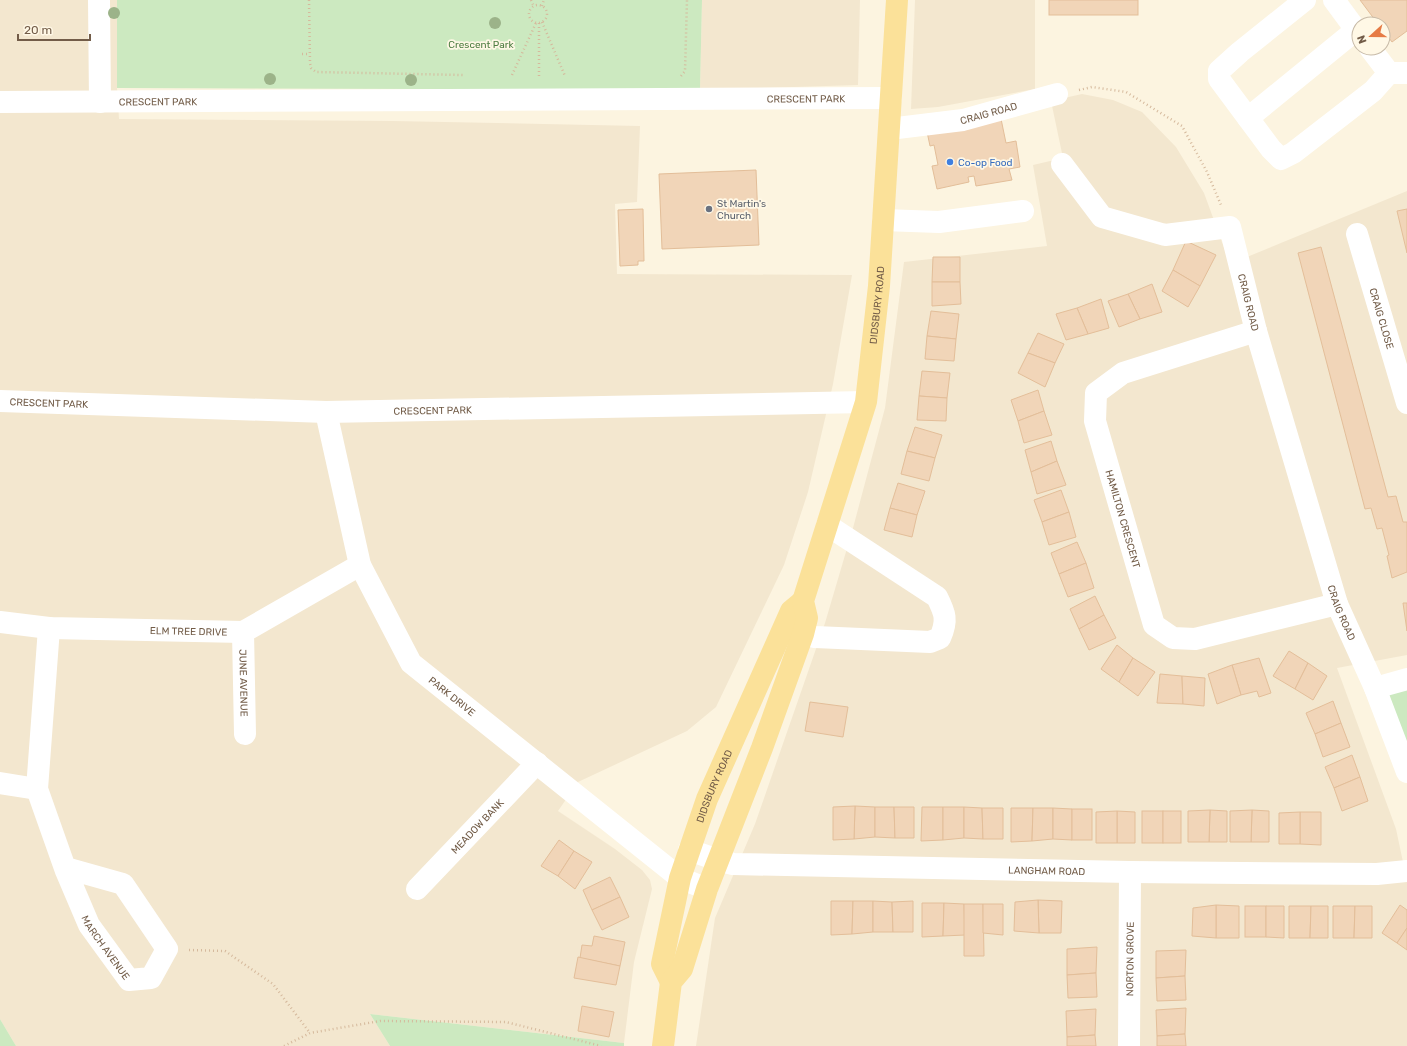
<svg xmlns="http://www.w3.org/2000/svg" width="1407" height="1046" font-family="Rubik,sans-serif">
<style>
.residential{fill:#f3e7cf}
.green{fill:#cce9c0}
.building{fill:#f1d5b8;stroke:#e3be99}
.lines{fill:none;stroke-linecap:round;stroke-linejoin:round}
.path{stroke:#d5b99c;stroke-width:2.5;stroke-dasharray:1 3;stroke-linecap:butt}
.minor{stroke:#fff;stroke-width:22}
.major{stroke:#fbe199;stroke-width:22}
.tree{fill:#9cb389}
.shop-dot{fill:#3f7fe0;stroke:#fff8e6;stroke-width:1.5}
.worship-dot{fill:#6b7280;stroke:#fff8e6;stroke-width:1.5}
.labels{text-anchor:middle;stroke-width:3.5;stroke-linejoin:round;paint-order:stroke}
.park-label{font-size:10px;fill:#4e7e42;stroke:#fff8e6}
.street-label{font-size:10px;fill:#725c48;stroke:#fff8e6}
.shop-label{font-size:10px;fill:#366cbe;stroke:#fff8e6;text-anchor:start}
.worship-label{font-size:10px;fill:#5b616d;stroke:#fff8e6;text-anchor:start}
</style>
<rect width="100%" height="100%" fill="#fcf4e0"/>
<g class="residential">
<path d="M0,0H117V88L119,119L393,121L640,126L637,202L615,204L617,274L852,275L833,384L808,492L784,565L716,707L687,731L578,782L558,811L615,849L642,870L650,880L652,889L634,962L624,1043L370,1014L390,1046H16L0,1019Z"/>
<path d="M702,0H860L858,85L700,90Z"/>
<path d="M915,0H1035V89L938,107L911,109Z"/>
<path d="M1082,94L1113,100L1142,112L1176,147L1204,193L1230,264L1407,191V655L1337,668L1396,829L1407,881V1046H696L715,918L755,824L825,623L853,528L885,408L904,262L1047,246L1033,165L1063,158L1051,101Z"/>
</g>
<g class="green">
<path d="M117,0H702L700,90L117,88Z"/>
<path d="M1407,689V748L1387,694Z"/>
<path d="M370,1014L624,1043V1046H390Z"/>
<path d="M0,1019L16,1046H0Z"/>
</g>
<g class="building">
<rect x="1049" y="0" width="89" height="15"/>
<path d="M1360,0H1407V31L1392,42L1383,30V24H1378Z"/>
<path d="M1000,114L1006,143L1016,141L1020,167L1009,169L1012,180L976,186L974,176L968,177L969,182L937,189L932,166L938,165L934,145L930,146L926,127Z"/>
<path d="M756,170L759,245L662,249L659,174Z"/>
<path d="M643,209L644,261H638V265L620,266L618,210Z"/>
<path d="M1407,209V253L1397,211Z"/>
<path d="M1186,241L1216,255L1200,286L1173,270Z"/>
<path d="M1321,247L1388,497L1396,496L1403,522H1407V572L1392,578L1387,556L1389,555L1382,528L1377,529L1371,508L1365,509L1298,253Z"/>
<path d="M933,257H960V282H932Z"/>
<path d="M1173,270L1200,286L1188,307L1162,291Z"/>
<path d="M932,282H960L961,304L932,306Z"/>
<path d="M1152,284L1162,312L1140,319L1128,294Z"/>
<path d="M1128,294L1140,319L1119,327L1108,301Z"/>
<path d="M1101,299L1109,328L1088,334L1077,308Z"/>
<path d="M1077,308L1088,334L1066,340L1056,314Z"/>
<path d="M931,311L959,314L956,339L927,336Z"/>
<path d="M1038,333L1064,344L1055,363L1028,353Z"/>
<path d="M927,336L956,339L954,361L925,359Z"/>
<path d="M1028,353L1055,363L1045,387L1018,373Z"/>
<path d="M922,371L950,373L947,398L919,396Z"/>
<path d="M1038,390L1044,411L1018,421L1011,400Z"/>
<path d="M919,396L947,398L946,421L917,420Z"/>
<path d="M1044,411L1052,435L1024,443L1018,421Z"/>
<path d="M915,427L942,435L935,458L907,451Z"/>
<path d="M1051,441L1057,461L1031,472L1025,450Z"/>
<path d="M907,451L935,458L929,481L901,474Z"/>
<path d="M1057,461L1066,485L1037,494L1031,472Z"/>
<path d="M898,483L925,491L917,515L890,508Z"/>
<path d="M1061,490L1069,512L1042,522L1034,500Z"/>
<path d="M890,508L917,515L912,537L884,530Z"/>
<path d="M1069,512L1076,537L1049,545L1042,522Z"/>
<path d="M1077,542L1086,563L1059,574L1051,553Z"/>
<path d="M1086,563L1094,588L1068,597L1059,574Z"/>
<path d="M1095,596L1104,615L1079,629L1070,609Z"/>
<path d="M1403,603H1407V631Z"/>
<path d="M1104,615L1116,638L1089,650L1079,629Z"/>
<path d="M1117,645L1133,658L1119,682L1101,669Z"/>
<path d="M1289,651L1308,663L1295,689L1273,676Z"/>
<path d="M1133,658L1155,672L1138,696L1119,682Z"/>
<path d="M1259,658L1271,693L1259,697L1257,691L1241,695L1232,665Z"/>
<path d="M1308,663L1327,676L1313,700L1295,689Z"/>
<path d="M1232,665L1241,695L1217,704L1208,674Z"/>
<path d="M1160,674L1182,676L1183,704L1157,703Z"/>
<path d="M1182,676L1205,678L1204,706L1183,704Z"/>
<path d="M1333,701L1341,723L1315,734L1306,713Z"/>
<path d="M810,702L848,707L843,737L805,731Z"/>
<path d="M1341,723L1350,747L1323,757L1315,734Z"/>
<path d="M1352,755L1360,777L1334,788L1325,767Z"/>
<path d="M1360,777L1368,801L1342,811L1334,788Z"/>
<path d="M855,806L875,807V837L854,839Z"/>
<path d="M855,806L854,839L833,840V807Z"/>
<path d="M875,807H894L895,838L875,837Z"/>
<path d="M894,807H914V838H895Z"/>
<path d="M922,807H943V840L921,841Z"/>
<path d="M943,807H964V838L943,840Z"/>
<path d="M964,807L982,808L983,839L964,838Z"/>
<path d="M982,808H1003V839H983Z"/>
<path d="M1011,808H1033L1032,841L1011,842Z"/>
<path d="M1033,808H1053V839L1032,841Z"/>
<path d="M1053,808L1072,809V840L1053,839Z"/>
<rect x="1072" y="809" width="20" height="31"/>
<path d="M1210,810L1227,811V842H1209Z"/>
<path d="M1210,810L1209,842H1188V811Z"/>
<path d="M1252,810L1269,811V842H1251Z"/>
<path d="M1252,810L1251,842H1230V811Z"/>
<path d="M1117,811L1135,812V843H1117Z"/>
<path d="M1117,811V843H1096V812Z"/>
<rect x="1142" y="811" width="21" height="32"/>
<rect x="1163" y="811" width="18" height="32"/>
<path d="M1300,812H1321V845L1300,844Z"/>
<path d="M1300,812V844H1279V813Z"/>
<path d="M559,840L574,851L558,876L541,866Z"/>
<path d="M574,851L592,862L575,889L558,876Z"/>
<path d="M610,877L620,897L592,910L583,890Z"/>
<path d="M620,897L629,917L602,930L592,910Z"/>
<path d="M1038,900L1062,901L1061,933H1039Z"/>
<path d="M1038,900L1039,933L1014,931L1015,902Z"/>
<path d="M831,901H853L852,934L831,935Z"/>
<path d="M853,901H873V932L852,934Z"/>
<path d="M873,901L892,902L893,932H873Z"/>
<path d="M913,901V932H893L892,902Z"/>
<path d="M922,903H944L943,936L922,937Z"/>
<path d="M944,903L964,904L965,935L943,936Z"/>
<path d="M964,904H983L984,956H964Z"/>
<path d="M983,904H1003V935L983,933Z"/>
<path d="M1216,905L1239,906V938H1216Z"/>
<path d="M1216,905V938L1192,936L1193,908Z"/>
<path d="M1400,905L1407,910V928L1397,943L1382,933Z"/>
<rect x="1245" y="906" width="21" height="31"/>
<path d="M1266,906H1284V938L1266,937Z"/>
<path d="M1289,906H1311L1310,938H1289Z"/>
<path d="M1311,906H1328V938H1310Z"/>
<path d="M1333,906H1355L1354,938H1333Z"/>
<path d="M1355,906H1372V938H1354Z"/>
<path d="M1407,928V950L1397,943Z"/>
<path d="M594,936L625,942L620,966L580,958L582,945L592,946Z"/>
<path d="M1097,947L1096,973L1067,975V949Z"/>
<path d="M1186,950L1185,976L1156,978V951Z"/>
<path d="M578,957L620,966L616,985L574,978Z"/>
<path d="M1096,973L1097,997L1068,998L1067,975Z"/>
<path d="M1185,976L1186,1000L1157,1001L1156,978Z"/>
<path d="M582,1006L614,1012L609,1037L578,1031Z"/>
<path d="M1186,1008L1185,1034L1157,1036L1156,1010Z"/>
<path d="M1096,1009L1095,1035L1067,1037L1066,1011Z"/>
<path d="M1185,1034L1186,1046H1157V1036Z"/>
<path d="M1095,1035L1096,1046H1067V1037Z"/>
</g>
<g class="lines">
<g class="path">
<path d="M309,0L310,63L311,68L316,72L463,75"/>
<path d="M531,0L534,7"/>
<circle cx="538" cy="14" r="9"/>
<path d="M542,6L544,0"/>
<path d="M542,22L565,76"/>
<path d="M539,23V77"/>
<path d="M302,54H309"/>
<path d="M512,75L536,23"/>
<path d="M681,76L685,71L687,0"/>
<path d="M1079,90L1092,87L1126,92L1182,126L1207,172L1221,205"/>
<path d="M189,950L225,951L273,984L310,1033"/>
<path d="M284,1046L310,1033L380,1021L506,1022L601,1046"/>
</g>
<g class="minor">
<path d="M99,0L100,102"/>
<path d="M1305,0L1240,52L1219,71V79L1271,149L1281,159L1293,153L1373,91L1389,73"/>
<path d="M1334,0L1359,34"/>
<path d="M1370,48L1389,73H1407"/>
<path id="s1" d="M0,102L891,98"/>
<path d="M1248,118L1356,30"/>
<path id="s2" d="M889,129L963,120L1057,94"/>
<path id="s3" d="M1062,164L1102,217L1165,235L1230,227L1256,331L1337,604L1375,688L1407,772"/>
<path d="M883,220L939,222L1023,211"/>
<path id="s4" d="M1357,234L1407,403"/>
<path id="s5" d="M1256,331L1123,373L1096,393L1095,421L1154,625L1173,638L1195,639L1337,604"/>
<path id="s6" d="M0,401L326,412L866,402"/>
<path id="s7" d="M326,412L360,565L411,663L680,878L707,889"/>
<path id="s8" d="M0,622L49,628L243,632L360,565"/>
<path id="s9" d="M49,628L37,789L66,871L89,925L129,980L151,978L167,949L123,884L66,868"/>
<path id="s10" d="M243,632L245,734"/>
<path d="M803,634L815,637L930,642L940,638C948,620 945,613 937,597L827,525"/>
<path d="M1375,688L1407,679"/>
<path d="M0,783L37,789"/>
<path id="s11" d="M689,850L718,860L733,864L1130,872L1377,874L1407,871"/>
<path id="s12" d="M417,889L537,763"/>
<path id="s13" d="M1129,1046L1130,872"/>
</g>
<g class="major">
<path id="s14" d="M671,982L662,964L680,878L707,799L791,611L803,601"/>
<path id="s15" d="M663,1046L671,982L682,969L707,889L762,748L803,634L807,618L803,601L866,402L879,286L897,0"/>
</g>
</g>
<g class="tree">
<circle cx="114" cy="13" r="6"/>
<circle cx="495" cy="23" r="6"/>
<circle cx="270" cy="79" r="6"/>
<circle cx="411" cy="80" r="6"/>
</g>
<circle class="shop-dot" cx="950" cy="162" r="4"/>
<circle class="worship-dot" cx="709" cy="209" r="4"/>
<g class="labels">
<g class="park-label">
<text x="481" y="48">Crescent Park</text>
</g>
<g class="street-label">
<text dy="4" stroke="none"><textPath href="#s1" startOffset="806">CRESCENT PARK</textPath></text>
<text dy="4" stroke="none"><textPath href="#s1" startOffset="158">CRESCENT PARK</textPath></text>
<text dy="4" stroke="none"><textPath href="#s2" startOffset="101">CRAIG ROAD</textPath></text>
<text dy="4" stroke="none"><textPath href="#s3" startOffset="275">CRAIG ROAD</textPath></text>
<text dy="4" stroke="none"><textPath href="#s15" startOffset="778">DIDSBURY ROAD</textPath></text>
<text dy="4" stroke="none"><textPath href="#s4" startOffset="88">CRAIG CLOSE</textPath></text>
<text dy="4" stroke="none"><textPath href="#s6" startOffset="49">CRESCENT PARK</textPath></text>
<text dy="4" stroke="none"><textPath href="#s6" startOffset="433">CRESCENT PARK</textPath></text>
<text dy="4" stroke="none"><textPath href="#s5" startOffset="303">HAMILTON CRESCENT</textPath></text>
<text dy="4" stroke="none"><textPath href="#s3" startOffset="599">CRAIG ROAD</textPath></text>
<text dy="4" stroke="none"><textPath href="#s8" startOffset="189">ELM TREE DRIVE</textPath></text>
<text dy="4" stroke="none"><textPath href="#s10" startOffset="51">JUNE AVENUE</textPath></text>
<text dy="4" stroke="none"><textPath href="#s7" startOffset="320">PARK DRIVE</textPath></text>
<text dy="4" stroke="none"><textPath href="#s14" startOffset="206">DIDSBURY ROAD</textPath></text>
<text dy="4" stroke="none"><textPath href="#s12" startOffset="87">MEADOW BANK</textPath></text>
<text dy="4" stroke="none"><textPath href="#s11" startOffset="360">LANGHAM ROAD</textPath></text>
<text dy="4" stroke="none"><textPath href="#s9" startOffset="335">MARCH AVENUE</textPath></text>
<text dy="4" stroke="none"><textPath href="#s13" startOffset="87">NORTON GROVE</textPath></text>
</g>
<g class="shop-label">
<text x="958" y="166">Co-op Food</text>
</g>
<g class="worship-label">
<text x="717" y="207">St Martin's<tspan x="717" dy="12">Church</tspan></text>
</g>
</g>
<g transform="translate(1371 36) rotate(249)"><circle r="19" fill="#fff8e6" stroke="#c7baa7"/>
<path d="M0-3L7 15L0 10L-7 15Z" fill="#e67b45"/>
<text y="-6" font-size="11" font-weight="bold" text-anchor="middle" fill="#725c48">N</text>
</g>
<path d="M18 34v6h72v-6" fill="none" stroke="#725c48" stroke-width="2"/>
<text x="24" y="34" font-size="12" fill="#725c48" stroke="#fff8e6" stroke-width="3" paint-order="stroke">20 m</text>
</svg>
